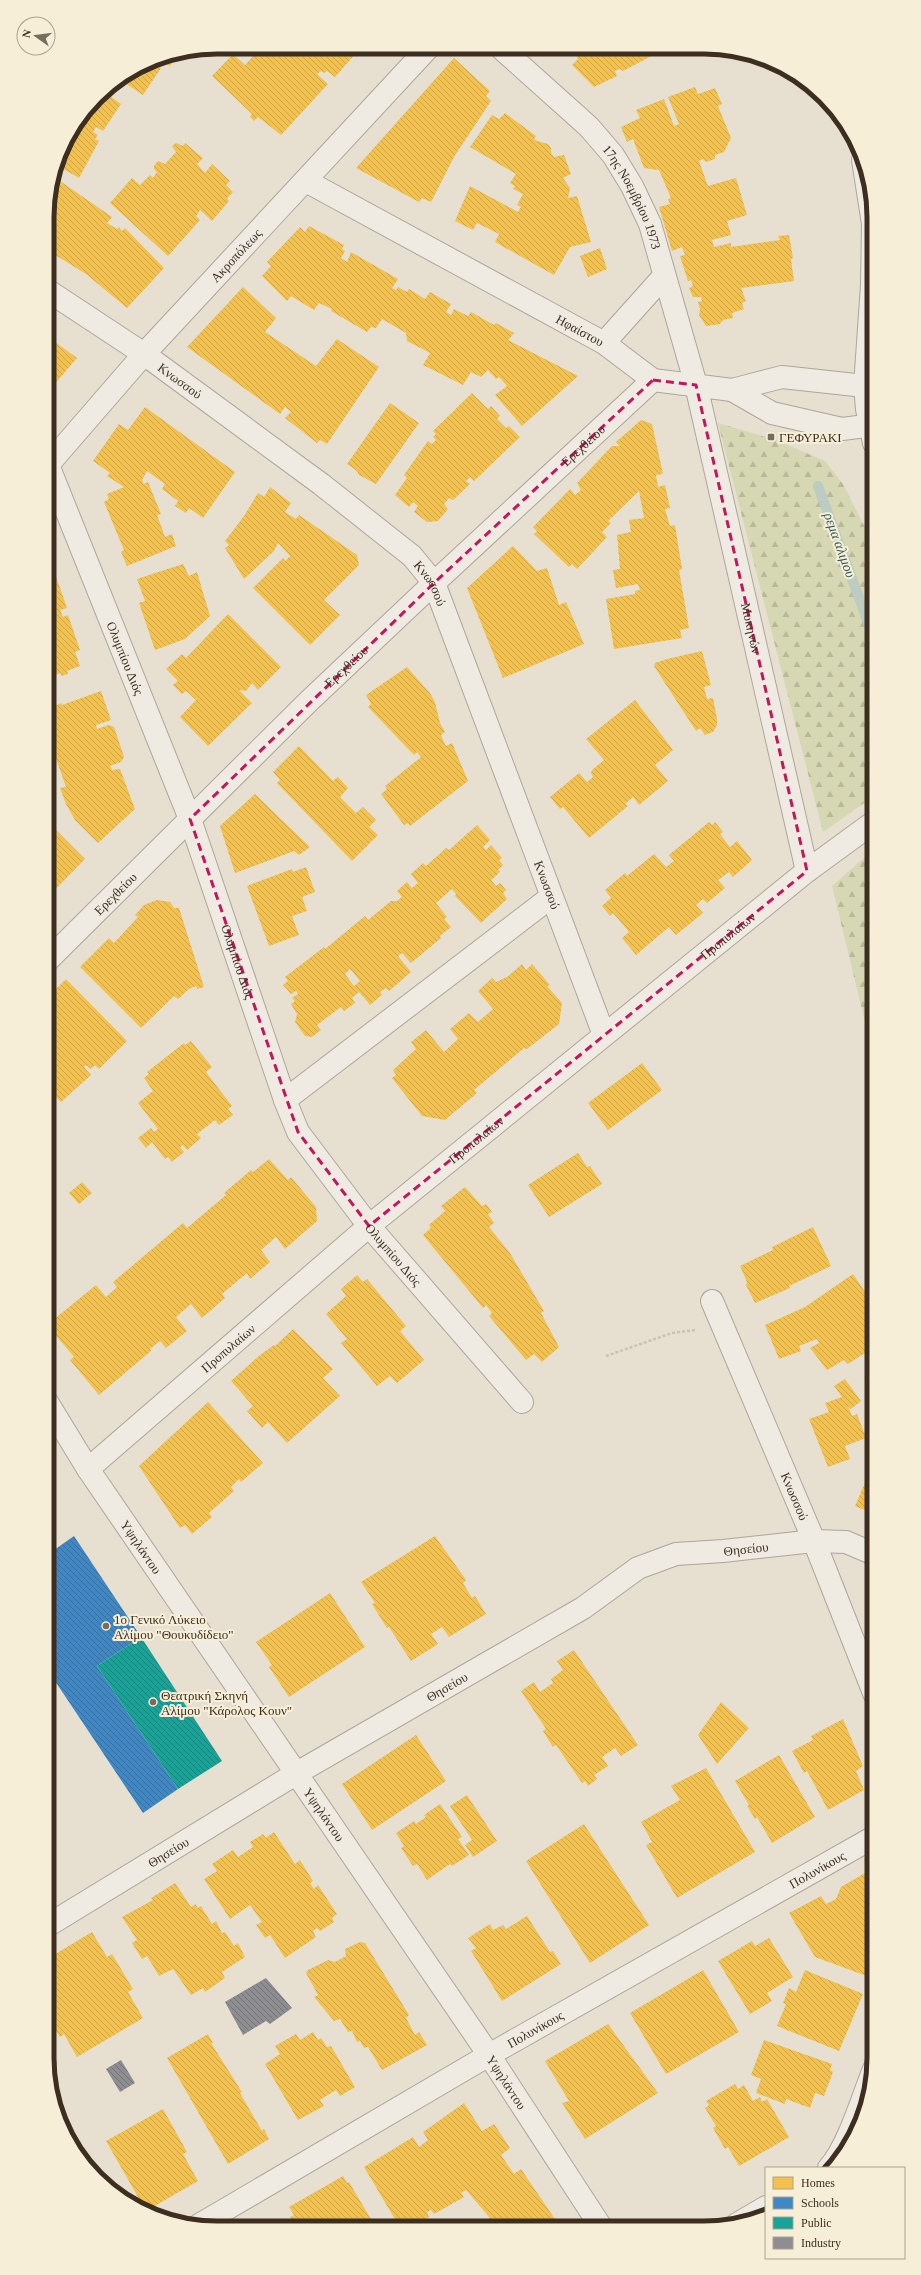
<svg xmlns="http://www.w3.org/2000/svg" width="921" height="2275" font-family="'Times New Roman',serif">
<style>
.forest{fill:url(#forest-firs)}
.homes{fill:url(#homes-back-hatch);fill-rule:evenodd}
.schools{fill:url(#schools-back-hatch)}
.public{fill:url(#public-back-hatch)}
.industry{fill:url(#industry-back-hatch)}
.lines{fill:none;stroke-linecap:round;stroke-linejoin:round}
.stream{stroke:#bcccc2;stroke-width:10}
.minor-casing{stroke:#ada599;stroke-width:24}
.path{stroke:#c8c2b9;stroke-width:2.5;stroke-dasharray:3 2;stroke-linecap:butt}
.minor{stroke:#efebe3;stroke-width:22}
.marked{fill:none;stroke:#c2185b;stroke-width:3;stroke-dasharray:8 5;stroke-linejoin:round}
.poi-dot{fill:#786c5e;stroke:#f7eed8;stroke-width:1.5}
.labels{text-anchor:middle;stroke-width:4;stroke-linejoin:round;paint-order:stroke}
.street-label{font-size:13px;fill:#3d2e20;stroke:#f7eed8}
.poi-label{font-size:13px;fill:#3d2e20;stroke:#f7eed8;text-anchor:start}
.water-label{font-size:14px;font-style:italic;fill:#2f5d5a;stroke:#f7eed8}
.rim{fill:none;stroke:#3d2e20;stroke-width:5}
</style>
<defs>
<pattern id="forest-firs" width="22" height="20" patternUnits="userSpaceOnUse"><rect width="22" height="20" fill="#d6d7b3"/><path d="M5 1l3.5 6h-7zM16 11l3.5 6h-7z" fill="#b9b99a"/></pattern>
<pattern id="homes-back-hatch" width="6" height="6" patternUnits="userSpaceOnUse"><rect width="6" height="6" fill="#f2c14e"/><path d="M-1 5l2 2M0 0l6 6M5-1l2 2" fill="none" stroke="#d0a644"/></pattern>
<pattern id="schools-back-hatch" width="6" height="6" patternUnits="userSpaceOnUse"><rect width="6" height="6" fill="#3f88c5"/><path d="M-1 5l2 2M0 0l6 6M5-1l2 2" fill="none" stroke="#3670a0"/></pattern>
<pattern id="public-back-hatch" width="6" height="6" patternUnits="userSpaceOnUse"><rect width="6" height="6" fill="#17a398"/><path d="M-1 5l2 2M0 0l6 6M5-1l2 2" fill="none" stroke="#16857c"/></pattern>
<pattern id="industry-back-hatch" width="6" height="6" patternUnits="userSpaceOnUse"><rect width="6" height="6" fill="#8d8d92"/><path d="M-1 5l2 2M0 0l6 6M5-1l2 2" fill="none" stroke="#747477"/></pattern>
</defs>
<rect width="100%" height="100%" fill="#e7e0d1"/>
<g class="forest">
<path d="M718,423L776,440L825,461L843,484L874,545V796L823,832Z"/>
<path d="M874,849V1059L832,886Z"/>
</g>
<g class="homes">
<path d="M248,47L355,48L358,51L335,77L327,71L324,73L321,71L317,74L328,84L281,135L258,117L254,121L250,117L252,114L212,76L233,54L245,65L255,54Z"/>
<path d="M586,49L658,50L657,53L623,71L620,69L615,71L617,76L594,87L572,65L578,59L577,57Z"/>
<path d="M177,55L170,66L158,59Z"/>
<path d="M454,58L490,91L486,96L491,101L454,157L431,202L422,198L419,202L356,168Z"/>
<path d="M154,59L153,62L161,68L143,95L120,80Z"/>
<path d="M695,87L698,94L715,88L722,104L718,106L731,138L724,152L715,155V159L706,162L703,159L699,161L708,186L736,178L747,215L727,221L731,235L712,240L714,247L731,243V247L780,240L778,236L789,235L793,258L791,259L794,281L741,288L746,301L742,303L744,309L732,313L733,318L723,320L720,324L706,326L699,315L700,309L698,302L702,301L701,297H693L689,288L693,286L691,280L688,281L680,256L685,255L682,247L672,251L659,207L670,204L668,199L671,198L659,170L644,168L633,139L627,142L621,127L640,118L636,110L664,99L674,126L679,124L668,97Z"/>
<path d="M103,91L121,104L103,131L96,127L93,132L98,135L95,139L99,141L79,178L58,166L65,141Z"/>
<path d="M505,113L536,136L534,139L537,141L548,144L551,148V153L554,157L564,155L571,174L563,178L570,188L568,198L577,196L591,242L570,247L554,275L495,242L499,234L477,223L473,230L455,221L470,186L518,212L521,207L517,205L523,194L513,189L515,186L510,183L516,174L470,147L492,115L499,119Z"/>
<path d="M176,143L183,146L185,143L203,158L197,164L205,173L212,164L230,181L226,185L233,192L227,198L229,201L212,221L200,210L196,216L200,220L168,256L110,203L132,178L140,185L150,175L153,178L157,172L154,169V166L158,161L165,164L176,152L172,146Z"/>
<path d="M54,179L59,182L60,181L112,217L107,223L117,229L119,227L122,231L125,228L164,268L127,308L86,274L47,250V205Z"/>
<path d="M309,226L344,245L342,249L345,251L341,258L347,262L351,252L398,279L392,288L396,290L398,287L407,292L409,289L425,299L430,292L451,304L446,312L451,315L454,309L468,316L471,312L494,325L496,323L514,333L508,340L578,376L522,426L495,395L507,386L499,377L496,379L488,370L481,377L471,372L463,385L423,365L430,353L407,341L406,333L382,319L376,328L371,327L367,332L331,311L332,309L319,303L314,310L291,296L287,301L262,276L271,266L267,262L300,227L305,232Z"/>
<path d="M600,248L607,269L588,277L580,256Z"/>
<path d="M243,287L276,318L265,332L316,366L337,339L379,367L327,444L320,440L317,443L285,418L291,412L285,407L280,414L187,347Z"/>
<path d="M47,336L77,358L47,393Z"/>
<path d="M472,393L488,409L491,406L500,416L497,419L506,428L509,426L520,437L474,481L470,477L466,481L470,484L453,500L449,498L444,504L448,509L438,521L427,522L414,512L418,506L413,502L409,507L395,495L407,478L404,475L428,441L432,444L436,440L433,437L436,434L433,431Z"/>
<path d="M390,403L419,423L376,484L359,475L357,471L347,464Z"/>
<path d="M145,407L235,472L203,518L189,508L186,513L175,506L178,501L162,489L165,484L147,471L142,480L144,484L148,482L161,514L157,515L165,537L172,534L176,546L127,566L121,552L124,550L104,502L109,499L107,494L124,487L107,476L110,473L93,461L119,424L128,430Z"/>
<path d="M641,420L652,424L663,474L656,475L658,487L665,485L670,508L665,509L670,526L675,525L682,569L679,570L689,628L680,630L682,638L614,649L606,599L635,594V591L640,590L638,584L616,588L613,570L620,569L617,535L631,532L629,520L644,518L639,491L608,521L611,523L602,532L607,537L577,569L572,564L569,567L534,534L537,531L533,527L570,489L575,495L581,490L577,483L612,446H620L616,442Z"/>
<path d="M270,487L291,503L285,512L296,519L299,515L357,555L359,565L324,600L340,615L310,645L253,588L283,558L285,561L290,556L278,543L274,551L244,579L225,548L229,545L225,541L244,516L258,493L264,497Z"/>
<path d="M513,546L537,571L547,568L559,605L566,602L584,644L503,678L467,588Z"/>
<path d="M183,564L189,576L197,572L210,616L185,639L155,650L139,603L145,601L137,579Z"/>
<path d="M47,565H52L67,608L60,610L63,617L68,615L80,650L75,652L80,666L67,671L68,674L61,676V673L47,678Z"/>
<path d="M228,614L281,667L258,690L252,683L246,691L239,690L252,703L208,746L180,717L196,700L186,691L182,694L173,685L178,681L166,669L182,654L186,658Z"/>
<path d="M702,651L711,685L704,687L707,699L713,698L717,719V725L713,732L705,735L700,728L696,731L654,666L655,663L667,659Z"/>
<path d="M407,667L430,693L435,702L440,723L445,732L441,735L443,740L446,746L452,743L468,781L410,826L408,823L404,825L381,794L387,789L385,786L421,757L417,752L414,755L368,707L371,704L366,695Z"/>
<path d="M101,691L111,720L96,725L97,729L109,725L114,727L124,757L121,762L110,766L112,770L120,769L135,809L98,843L75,820L66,804L60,788L66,787L50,741L47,742V710L61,703L62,705Z"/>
<path d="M635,700L673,750L655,765L668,781L639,805L633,797L625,804L628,806L589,838L563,807L560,809L550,797L579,773L587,782L593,777L591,773L592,770L604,760L586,739Z"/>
<path d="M299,746L333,781L338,777L348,788L340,797L356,813L363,807L376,820L369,827L378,835L352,861L277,783L280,780L273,772Z"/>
<path d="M255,794L310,847L299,855L294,851L235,873L220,826Z"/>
<path d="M47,821L85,859L47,898Z"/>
<path d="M709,822L712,825L715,822L723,832L720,834L730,847L737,841L752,860L733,877L729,872L718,880L725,888L707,903L703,899L696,905L703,913L676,935L669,927L636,955L622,938L629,932L613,913L610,916L602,906L611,898L605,890L625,873L627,876L654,854L666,867L674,861L669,855Z"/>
<path d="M477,825L490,840L483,847L486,850L491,845L502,858L499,860L503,865L498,870L500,872L491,880L496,886L500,883L506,890L503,893L507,899L481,923L455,896L456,894L452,889L436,903L447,917L444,919L451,927L440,936L441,938L411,963L402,953L398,956L411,972L389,991L386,988L380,992L382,995L370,1005L359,992L352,998L355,1003L344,1011L341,1007L317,1025L321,1030L312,1037L305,1036L295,1022L297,1014L291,1004L295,1001L292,998L298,994L296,991L291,994L283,985L288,981L285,977L324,947L325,949L365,916L368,920L391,901H397L402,897L397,891L407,882L412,888L418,883L411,874L423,863L426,866L446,848L449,850ZM350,969L360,981L354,986L345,974Z"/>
<path d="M306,867L315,892L302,897L307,911L292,916L299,935L269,946L247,886L292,869L293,872Z"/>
<path d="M157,900L170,902L174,908H179L204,987L197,989L196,986L189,989L178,999L174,996L141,1028L80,967L109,938L114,943L138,917L135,915L144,905Z"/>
<path d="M522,964L526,970L532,964L550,985L547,986L562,1003L559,1024L527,1049L524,1048L474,1090L477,1093L445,1120L422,1116L392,1078L396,1075L393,1070L416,1049L411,1042L426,1030L444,1052L458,1039L450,1029L469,1013L478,1022L493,1009L478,991L492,978L496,982L507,977Z"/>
<path d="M66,979L127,1041L99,1069L95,1065L91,1069L86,1065L84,1067L91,1075L61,1102L47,1088V998Z"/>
<path d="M191,1041L212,1067L206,1072L232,1106L228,1109L233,1115L219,1125L215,1120L197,1134L201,1138L187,1150L183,1145L180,1147L184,1152L172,1162L168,1157L165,1159L152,1142L146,1148L138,1138L151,1128L154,1132L158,1129L138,1103L153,1091L144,1078L149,1074L147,1072L184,1043L185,1045Z"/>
<path d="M642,1063L662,1090L608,1130L588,1103Z"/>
<path d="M578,1153L587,1167L590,1166L602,1184L549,1217L528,1185Z"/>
<path d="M269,1159L288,1180L291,1177L316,1207L317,1221L285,1249L276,1237L261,1250L270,1262L250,1279L247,1273L222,1294L225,1298L202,1318L191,1304L176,1317L187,1331L166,1348L160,1341L150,1349L151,1351L99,1395L70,1360L74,1357L47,1325L96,1285L106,1297L117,1287L113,1282L183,1223L187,1228L226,1195L224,1193L251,1170L253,1172Z"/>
<path d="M82,1182L92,1193L79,1204L69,1193Z"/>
<path d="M465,1187L482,1206L486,1204L492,1212L488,1214L494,1223L489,1227L510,1253L544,1311L541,1313L559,1347L542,1362L534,1354L526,1360L489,1316L492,1313L486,1305L483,1308L423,1235L431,1228L429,1225L445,1211L441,1206Z"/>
<path d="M813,1227L831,1266L789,1286L790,1288L755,1303L746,1285L747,1282L740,1266L773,1250L772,1247Z"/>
<path d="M853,1274L872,1302L867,1305L869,1309L874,1306V1347L848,1364L844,1360L827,1370L810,1348L819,1343L817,1339L799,1346L801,1351L779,1359L765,1325L805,1307Z"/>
<path d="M357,1275L363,1282L367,1279L406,1326L400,1331L424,1360L397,1383L390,1376L377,1386L341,1343L347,1339L326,1314L346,1296L341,1289Z"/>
<path d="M293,1329L333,1369L323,1378L340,1396L287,1443L268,1422L262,1428L247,1411L253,1406L231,1381L260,1355L274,1345L275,1346Z"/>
<path d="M874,1371V1392L864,1378Z"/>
<path d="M845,1379L861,1401L851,1409L848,1406L852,1416L857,1414L866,1438L845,1446L850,1459L828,1467L809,1419L829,1412L825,1403L842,1397L834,1386Z"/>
<path d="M208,1402L263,1463L241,1482L239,1479L231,1487L234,1491L209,1513L212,1517L192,1534L185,1525L180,1528L139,1466Z"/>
<path d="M874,1462V1514L855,1506Z"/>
<path d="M435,1536L466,1580L463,1583L472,1598L475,1596L486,1614L449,1637L442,1627L431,1634L438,1644L411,1661L389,1627L387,1628L372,1604L375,1603L361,1582Z"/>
<path d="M330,1593L365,1647L289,1697L269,1667L272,1665L256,1642Z"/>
<path d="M574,1650L638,1745L621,1756L615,1748L602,1757L608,1766L594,1775L597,1779L588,1786L585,1781L582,1783L556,1745L553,1747L543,1731L546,1729L521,1691L534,1682L540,1692L553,1683L551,1679L563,1670L557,1661Z"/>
<path d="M721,1702L749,1728L717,1764L698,1735Z"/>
<path d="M843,1719L863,1766L856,1771L864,1790L828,1810L807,1771L804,1773L792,1751L813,1740L811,1736Z"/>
<path d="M416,1735L446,1781L372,1830L342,1784Z"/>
<path d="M779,1755L815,1817L772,1843L757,1817L755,1819L747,1806L749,1805L735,1781Z"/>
<path d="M706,1768L755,1852L677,1898L646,1845L652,1842L641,1822L680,1800L671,1786Z"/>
<path d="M467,1795L497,1841L473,1857L465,1845L472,1840L450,1806Z"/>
<path d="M440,1804L462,1837L458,1839L469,1855L452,1866L450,1864L427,1880L417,1864L413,1866L401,1848L404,1846L396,1833L414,1821L416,1824L426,1817L424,1815Z"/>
<path d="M584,1824L649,1925L590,1963L526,1861Z"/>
<path d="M274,1832L295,1864L300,1860L313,1881L310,1883L314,1889L318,1885L337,1914L332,1918L334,1922L320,1931L317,1928L313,1931L316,1937L285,1958L270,1935L265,1938L256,1925L262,1922L250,1905L230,1919L204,1879L217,1871L212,1864L233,1850L238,1857L253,1847L250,1842L263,1834L266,1838Z"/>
<path d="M874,1853V1870L871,1871L864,1859Z"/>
<path d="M865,1873L874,1887L872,1978L815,1957L789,1913L821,1896L826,1904L836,1899L841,1887Z"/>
<path d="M175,1883L191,1907L196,1904L197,1908L201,1906L212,1924L216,1921L222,1933L225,1932L234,1946L238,1943L245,1957L222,1972L225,1978L205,1992L203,1988L191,1995L173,1969L159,1976L147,1956L142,1959L132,1943L137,1940L122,1917L153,1900L151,1898Z"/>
<path d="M527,1916L550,1952L553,1951L561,1964L502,2001L471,1951L476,1948L468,1938L490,1924L493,1930L503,1925L506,1929Z"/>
<path d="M92,1932L107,1957L112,1954L133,1989L128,1992L143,2018L77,2057L64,2034L60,2037L47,2015V1959Z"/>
<path d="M769,1938L793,1977L767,1993L772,2001L750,2014L718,1961L752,1941L755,1946Z"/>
<path d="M360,1942L365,1943L409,2015L406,2018L415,2035L419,2032L427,2045L382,2070L368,2047L364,2048L360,2041L357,2042L352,2031L348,2032L340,2019L334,2021L314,1997L318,1995L306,1973L308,1970L328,1960L335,1962L346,1956L345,1949Z"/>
<path d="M703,1970L739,2032L666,2074L630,2013Z"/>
<path d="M805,1970L863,1994L839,2051L777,2026L786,2004L783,2003L789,1988L796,1992Z"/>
<path d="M608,2024L658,2093L585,2139L562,2103L569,2101L545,2061Z"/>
<path d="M313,2032L318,2040L321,2038L327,2047L331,2046L355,2087L340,2096L336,2090L320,2100L324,2106L298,2120L265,2064L280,2054L275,2046L296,2034L300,2040Z"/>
<path d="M208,2034L213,2043H211L242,2092L240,2093L262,2131L264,2129L269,2139L228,2164L167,2058Z"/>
<path d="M764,2040L832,2064L830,2070L833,2072L824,2096L815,2093L810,2108L786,2099L785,2104L756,2093L761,2079L751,2075Z"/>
<path d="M735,2084L738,2089L744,2085L753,2101L760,2097L762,2102L767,2099L789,2137L739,2166L728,2147L725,2149L713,2128L716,2126L705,2108L709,2105L706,2101Z"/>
<path d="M464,2103L482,2131L494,2124L510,2148L501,2155L514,2174L521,2169L557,2222L549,2227H473L490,2218L466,2190L461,2193L464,2197L434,2214L431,2210L427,2212L429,2217L414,2226H399L364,2167L413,2137L419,2147L428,2140L423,2132Z"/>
<path d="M163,2109L187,2152L183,2154L198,2181L146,2211L106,2141Z"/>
<path d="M343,2176L347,2183L349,2182L375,2226L296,2225L290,2217L294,2215L289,2207Z"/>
</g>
<path class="schools" d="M74,1536L141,1637L97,1666L178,1789L143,1813L47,1669V1576L49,1575L47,1555Z"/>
<path class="public" d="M141,1637L222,1761L178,1789L97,1666Z"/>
<g class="industry">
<path d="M266,1978L292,2008L270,2024L266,2021L243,2035L225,2002Z"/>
<path d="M121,2060L135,2083L120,2092L106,2069Z"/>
</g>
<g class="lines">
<path class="stream" d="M818,486L869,625L874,651"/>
<defs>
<g id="minor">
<path id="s1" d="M502,49L589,127L613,155L632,186L650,224L696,385L807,871"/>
<path d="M863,160L873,224L872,285L865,386L867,409L874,443"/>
<path id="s2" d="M306,181L604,343L653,380L732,390L782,377L874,387"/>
<path id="s3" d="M47,290L144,354L321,484L412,556L434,583L604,1035"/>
<path d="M604,343L664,276"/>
<path d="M732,390L772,413L842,429L874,425"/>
<path id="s4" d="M48,465L190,819L285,1100L298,1132L369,1226L522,1402"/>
<path id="s5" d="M47,466L144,354L428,48"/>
<path id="s6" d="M47,961L309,701L434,583L653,380"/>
<path d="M285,1100L551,897"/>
<path id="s7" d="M712,1301L814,1541L874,1693"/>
<path id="s8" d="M47,1402L88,1469L489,2055L601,2227"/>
<path id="s9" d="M88,1469L369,1226L807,871L874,822"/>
<path id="s10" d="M47,1926L297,1773L583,1608L638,1568L676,1554L723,1551L814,1541L846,1542L874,1554"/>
<path d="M829,2168C848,2147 863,2096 874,2069"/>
<path d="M737,2224L766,2207"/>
<path id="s11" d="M199,2225L489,2055L874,1837"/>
</g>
</defs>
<use href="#minor" class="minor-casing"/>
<path class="path" d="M606,1356L672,1333L695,1330"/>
<use href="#minor" class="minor"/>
</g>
<path class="marked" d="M653,380L696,385L807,871L369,1226L298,1132L190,819L434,583Z"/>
<g class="poi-dot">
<rect x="767" y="433" width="8" height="8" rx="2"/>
<circle cx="106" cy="1626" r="4"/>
<circle cx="153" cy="1702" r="4"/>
</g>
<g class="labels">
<g class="street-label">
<text dy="5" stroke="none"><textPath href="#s1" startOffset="200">17ης Νοεμβρίου 1973</textPath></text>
<text dy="5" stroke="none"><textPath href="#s5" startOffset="283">Ακροπόλεως</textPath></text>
<text dy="5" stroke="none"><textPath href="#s2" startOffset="312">Ηφαίστου</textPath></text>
<text dy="5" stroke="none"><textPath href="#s3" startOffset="161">Κνωσσού</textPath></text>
<text dy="5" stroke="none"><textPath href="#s6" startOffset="744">Ερεχθείου</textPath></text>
<text dy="5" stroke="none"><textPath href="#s3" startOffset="485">Κνωσσού</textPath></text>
<text dy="5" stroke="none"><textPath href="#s1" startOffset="649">Μυκηνών</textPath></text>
<text dy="5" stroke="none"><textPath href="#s4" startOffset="208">Ολυμπίου Διός</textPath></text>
<text dy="5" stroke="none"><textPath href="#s6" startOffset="420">Ερεχθείου</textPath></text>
<text dy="5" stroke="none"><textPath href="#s3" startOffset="809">Κνωσσού</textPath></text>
<text dy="5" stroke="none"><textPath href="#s6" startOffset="96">Ερεχθείου</textPath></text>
<text dy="5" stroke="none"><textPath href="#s9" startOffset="833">Προπυλαίων</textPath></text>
<text dy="5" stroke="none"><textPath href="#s4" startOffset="532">Ολυμπίου Διός</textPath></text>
<text dy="5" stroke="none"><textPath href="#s9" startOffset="509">Προπυλαίων</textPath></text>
<text dy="5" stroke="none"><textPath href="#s4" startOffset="868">Ολυμπίου Διός</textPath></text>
<text dy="5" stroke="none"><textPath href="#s9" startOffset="185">Προπυλαίων</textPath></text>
<text dy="5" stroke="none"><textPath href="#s7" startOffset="212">Κνωσσού</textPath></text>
<text dy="5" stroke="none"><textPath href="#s8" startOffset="173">Υψηλάντου</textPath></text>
<text dy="5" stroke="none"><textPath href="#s10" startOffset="802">Θησείου</textPath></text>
<text dy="5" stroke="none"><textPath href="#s10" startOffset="466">Θησείου</textPath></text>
<text dy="5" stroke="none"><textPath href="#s8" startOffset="497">Υψηλάντου</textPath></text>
<text dy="5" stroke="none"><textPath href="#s10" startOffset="142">Θησείου</textPath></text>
<text dy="5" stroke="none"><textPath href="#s11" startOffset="713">Πολυνίκους</textPath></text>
<text dy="5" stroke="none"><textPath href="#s11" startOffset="389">Πολυνίκους</textPath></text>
<text dy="5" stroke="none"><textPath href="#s8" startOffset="821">Υψηλάντου</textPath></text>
</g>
<g class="poi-label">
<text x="779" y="442">ΓΕΦΥΡΑΚΙ</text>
<text x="114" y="1624">1ο Γενικό Λύκειο<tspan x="114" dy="15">Αλίμου "Θουκυδίδειο"</tspan></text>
<text x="161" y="1700">Θεατρική Σκηνή<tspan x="161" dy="15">Αλίμου "Κάρολος Κουν"</tspan></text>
</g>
<g class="water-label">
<text transform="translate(840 545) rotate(70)" y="5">ρεμα αλιμου</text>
</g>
</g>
<path d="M0 0H921V2275H0ZM217 54H704A163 163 0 0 1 867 217V2058A163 163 0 0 1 704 2221H217A163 163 0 0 1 54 2058V217A163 163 0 0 1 217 54Z" fill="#f7eed8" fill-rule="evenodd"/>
<path class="rim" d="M217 54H704A163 163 0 0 1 867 217V2058A163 163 0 0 1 704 2221H217A163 163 0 0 1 54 2058V217A163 163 0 0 1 217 54Z"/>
<rect x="765" y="2167" width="140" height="92" fill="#f7eed8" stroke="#ada18e"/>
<rect x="773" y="2177" width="20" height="12" fill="#f2c14e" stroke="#ada18e"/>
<text x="801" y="2187" font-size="12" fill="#3d2e20">Homes</text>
<rect x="773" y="2197" width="20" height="12" fill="#3f88c5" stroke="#ada18e"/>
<text x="801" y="2207" font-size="12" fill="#3d2e20">Schools</text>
<rect x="773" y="2217" width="20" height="12" fill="#17a398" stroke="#ada18e"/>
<text x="801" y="2227" font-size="12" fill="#3d2e20">Public</text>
<rect x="773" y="2237" width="20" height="12" fill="#8d8d92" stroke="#ada18e"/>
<text x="801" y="2247" font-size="12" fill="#3d2e20">Industry</text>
<g transform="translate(36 36) rotate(284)"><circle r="19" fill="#f7eed8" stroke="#ada18e"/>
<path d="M0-3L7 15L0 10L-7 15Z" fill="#786c5e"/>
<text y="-6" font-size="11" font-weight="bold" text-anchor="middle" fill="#3d2e20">N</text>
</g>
</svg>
